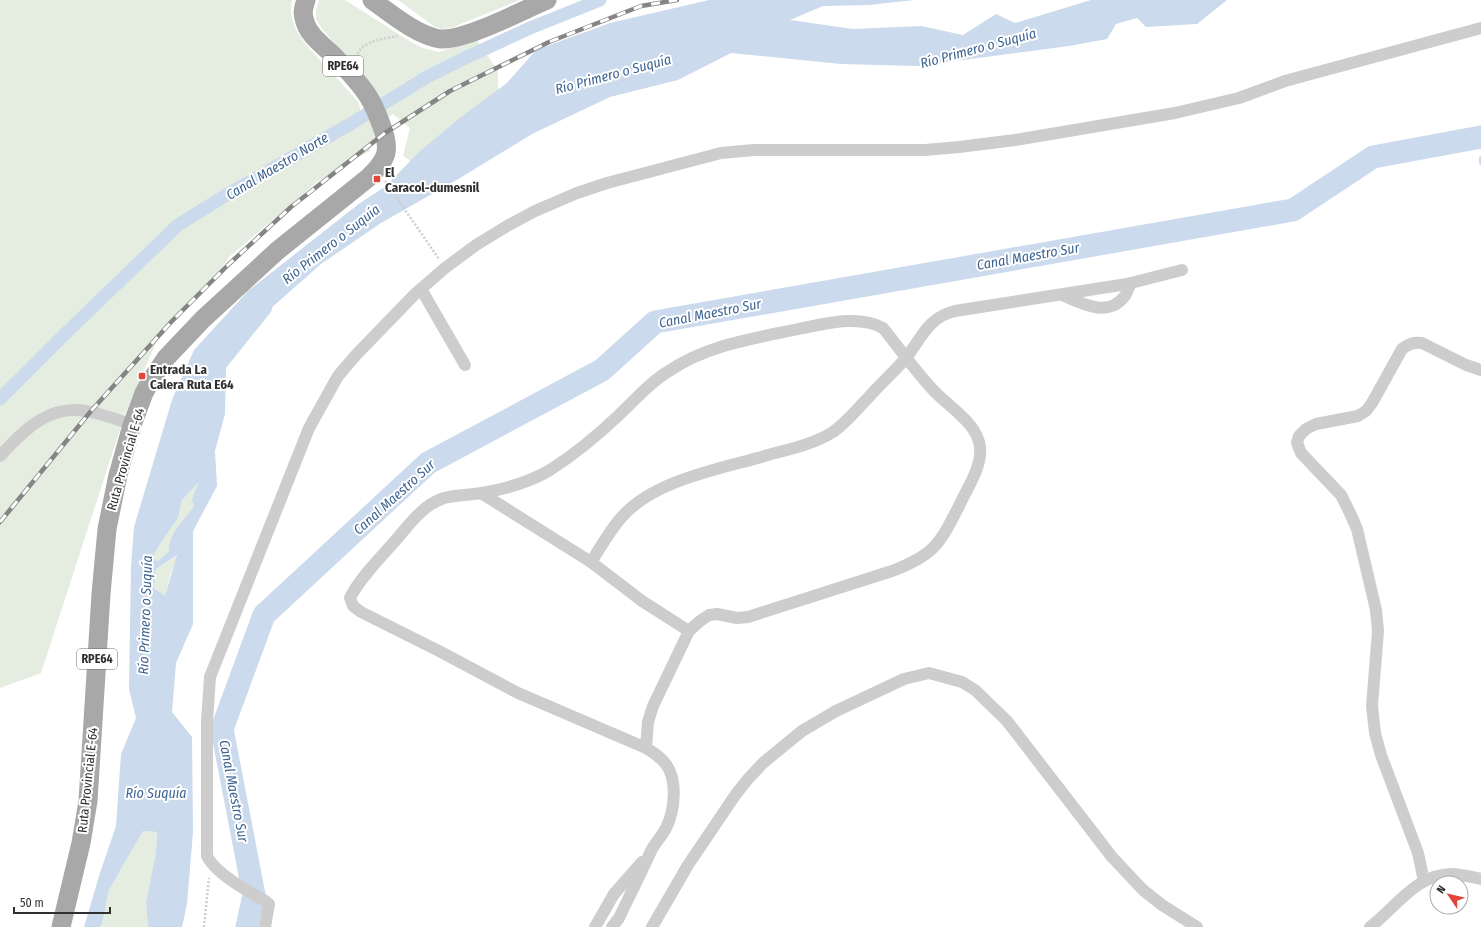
<svg xmlns="http://www.w3.org/2000/svg" width="1481" height="927" font-family="'Fira Sans Condensed',sans-serif">
<style>
.green{fill:#e4eddf}
.water{fill:#cbdaec;fill-rule:evenodd}
.lines{fill:none;stroke-linecap:round;stroke-linejoin:round}
.stream{stroke:#cbdaec;stroke-width:4}
.canal{stroke:#cbdaec;stroke-width:13}
.river{stroke:#cbdaec;stroke-width:23}
.path{stroke:#cdcdcd;stroke-width:2.5;stroke-dasharray:2 2;stroke-linecap:butt}
.street{stroke:#cdcdcd;stroke-width:12}
.primary{stroke:#a8a8a8;stroke-width:19}
.rail-casing{stroke:#858585;stroke-width:4.5}
.rail{stroke:#fff;stroke-width:3;stroke-dasharray:9;stroke-linecap:butt}
.poi-dot{fill:#e34636;stroke:#fff;stroke-width:1.5}
.labels{text-anchor:middle;stroke-width:4;stroke-linejoin:round;paint-order:stroke}
.shield{fill:#fff;stroke:#6e6e6e;stroke-width:1}
.shield-label{font-size:12px;font-weight:bold;fill:#303030}
.poi-label{font-size:13px;font-weight:bold;fill:#303030;stroke:#fff;text-anchor:start}
.street-label{font-size:13px;fill:#303030;stroke:#fff}
.water-label{font-size:14px;font-style:italic;fill:#3e6492;stroke:#fff}
</style>
<rect width="100%" height="100%" fill="#fff"/>
<g class="green">
<path d="M0,0H292C286,28 309,48 326,66C337,78 348,91 359,103L361,116L371,110L360,72L322,29L316,19V10L319,0H345L411,42L423,48L439,52L476,39L498,71V94L419,167L403,156L410,128L393,114L375,126V135L370,151L349,162L317,182L229,257L205,291L158,338L125,414L41,673L0,688Z"/>
<path d="M398,0H520L451,28L442,29L435,27Z"/>
<path d="M199,481L195,507L183,520L169,551L158,561L153,558L158,547L178,518L182,500Z"/>
<path d="M178,555L170,575L165,597L154,588L156,569Z"/>
<path d="M143,831L157,832L156,852L146,902L148,927H100L102,924L109,890Z"/>
</g>
<path class="water" d="M709,0H914L869,5L823,6L790,20L853,29L921,26L963,35L996,14L1015,23L1091,0H1227L1197,24L1146,27L1137,18L1116,24L1107,39L1069,46L917,66L841,64L731,53L678,80L610,97L532,134L460,178L381,223L321,264L269,310L232,337L226,369L225,414L215,451L217,486L193,531V624L176,663L172,712L192,737L193,832L187,904L182,927H148L146,902L156,852L157,832L143,831L109,890L102,924L100,927H84L99,876L116,826L121,754L136,718L129,689L131,566L134,527L172,400L194,350L248,291L360,203L386,186L419,152L461,117L507,83L536,50L610,23ZM199,482L192,499L194,507C184,519 168,535 169,551L158,561L153,558L158,547L178,518L182,500ZM177,555L165,596L154,588L156,569Z"/>
<g class="lines">
<path class="stream" d="M1481,158V163"/>
<path class="canal" d="M0,399L67,332L178,225L223,197L352,123L427,77L463,59L530,28L600,0"/>
<g class="river">
<path d="M212,367L261,306"/>
<path d="M247,927L254,895L222,729L264,615L428,463L602,370L655,322L1293,210L1373,157L1481,137"/>
</g>
<g class="path">
<path d="M357,58C358,41 384,39 397,36"/>
<path d="M385,181L439,259"/>
<path d="M204,927L209,878"/>
</g>
<g class="street">
<path d="M421,289L465,365"/>
<path d="M1062,295C1081,303 1107,318 1124,297C1127,294 1128,288 1131,283"/>
<path d="M0,456C25,429 51,402 91,412C105,415 119,420 132,425"/>
<path d="M481,493L591,562L642,601L689,631"/>
<path d="M591,562C600,548 609,532 620,519C652,480 721,469 768,455C790,449 814,444 833,432C846,423 857,409 868,398C880,384 894,372 906,358C921,339 928,317 955,311L1127,284L1182,270"/>
<path d="M1424,881L1418,853L1381,755L1375,733L1372,706L1378,631L1376,610L1357,529L1350,513L1341,495L1301,453L1297,443L1299,436L1306,429L1316,424L1358,416L1366,411L1372,403L1402,349C1409,344 1413,342 1422,343L1466,365L1481,370"/>
<path d="M265,927L269,904C264,899 259,898 253,894C239,886 214,871 207,856V721L210,677L309,428L338,376L356,355L415,294L445,268L476,245L507,226L535,211L577,193L607,183L721,153L754,150H925L959,147L1015,140L1175,113L1239,98L1285,81L1481,28"/>
<path d="M595,927L614,894L642,862"/>
<path d="M612,927L619,918C630,895 641,873 651,851C655,843 662,836 666,828C675,810 678,779 665,763C659,756 653,752 646,748L518,693L439,651L361,612L353,606L350,598C359,579 381,557 395,541C403,532 411,521 420,513C427,506 435,501 444,498C456,495 469,495 482,493C505,489 530,482 550,470C575,454 598,435 619,415C635,400 650,382 669,371C709,344 757,338 803,328C828,323 860,315 883,328C900,349 916,372 935,392C946,403 960,413 970,425C975,431 979,439 980,447C982,468 967,488 959,506C939,545 934,555 892,571L748,617L737,618L717,614L709,615L700,621L689,631L653,706L648,722L646,748"/>
<path d="M652,927L688,865L736,794L748,779L763,763L802,731L836,711L904,679L929,673L962,682L975,690L1007,721L1112,857L1143,890L1162,905L1197,927"/>
<path d="M1370,927C1397,907 1416,873 1454,874C1463,875 1472,877 1481,879"/>
</g>
<g class="primary">
<path d="M372,0C390,13 419,37 441,39C465,41 523,10 547,0"/>
<path d="M61,927L81,843L88,801L101,594L107,529L118,475L132,425L144,393L151,380L166,358L203,319L277,251L368,178C388,159 391,150 381,124C377,113 373,103 366,93C357,80 345,68 334,56C323,45 307,35 304,18C302,12 304,6 306,0"/>
</g>
<defs>
<path id="rail" d="M0,522L91,411L172,321L228,265L291,207L385,133L450,91L549,42L641,6L677,0"/>
</defs>
<use href="#rail" class="rail-casing"/>
<use href="#rail" class="rail"/>
</g>
<g class="poi-dot">
<rect x="373" y="175" width="8" height="8" rx="2"/>
<rect x="138" y="372" width="8" height="8" rx="2"/>
</g>
<g class="labels">
<g class="shield">
<rect x="323" y="56" width="40" height="20" rx="3"/>
<rect x="77" y="649" width="40" height="20" rx="3"/>
</g>
<g class="shield-label">
<text x="343" y="70">RPE64</text>
<text x="97" y="663">RPE64</text>
</g>
<g class="poi-label">
<text x="385" y="177">El<tspan x="385" dy="15">Caracol-dumesnil</tspan></text>
<text x="150" y="374">Entrada La<tspan x="150" dy="15">Calera Ruta E64</tspan></text>
</g>
<g class="street-label">
<text transform="translate(125 459) rotate(-74)" y="5">Ruta Provincial E-64</text>
<text transform="translate(87 780) rotate(-84)" y="5">Ruta Provincial E-64</text>
</g>
<g class="water-label">
<text transform="translate(978 48) rotate(-15)" y="5">Río Primero o Suquía</text>
<text transform="translate(613 74) rotate(-15)" y="5">Río Primero o Suquía</text>
<text transform="translate(277 166) rotate(-31)" y="5">Canal Maestro Norte</text>
<text transform="translate(331 244) rotate(-38)" y="5">Río Primero o Suquía</text>
<text transform="translate(1028 256) rotate(-10)" y="5">Canal Maestro Sur</text>
<text transform="translate(710 313) rotate(-11)" y="5">Canal Maestro Sur</text>
<text transform="translate(394 497) rotate(-42)" y="5">Canal Maestro Sur</text>
<text transform="translate(145 615) rotate(-88)" y="5">Río Primero o Suquía</text>
<text transform="translate(234 791) rotate(79)" y="5">Canal Maestro Sur</text>
<text x="156" y="798">Río Suquía</text>
</g>
</g>
<g transform="translate(1449 895) rotate(305)"><circle r="19" fill="#ffffff" stroke="#acacac"/>
<path d="M0-3L7 15L0 10L-7 15Z" fill="#e34636"/>
<text y="-6" font-size="11" font-weight="bold" text-anchor="middle" fill="#303030">N</text>
</g>
<path d="M14 907v6h96v-6" fill="none" stroke="#303030" stroke-width="2"/>
<text x="20" y="907" font-size="12" fill="#303030" stroke="#ffffff" stroke-width="3" paint-order="stroke">50 m</text>
</svg>
